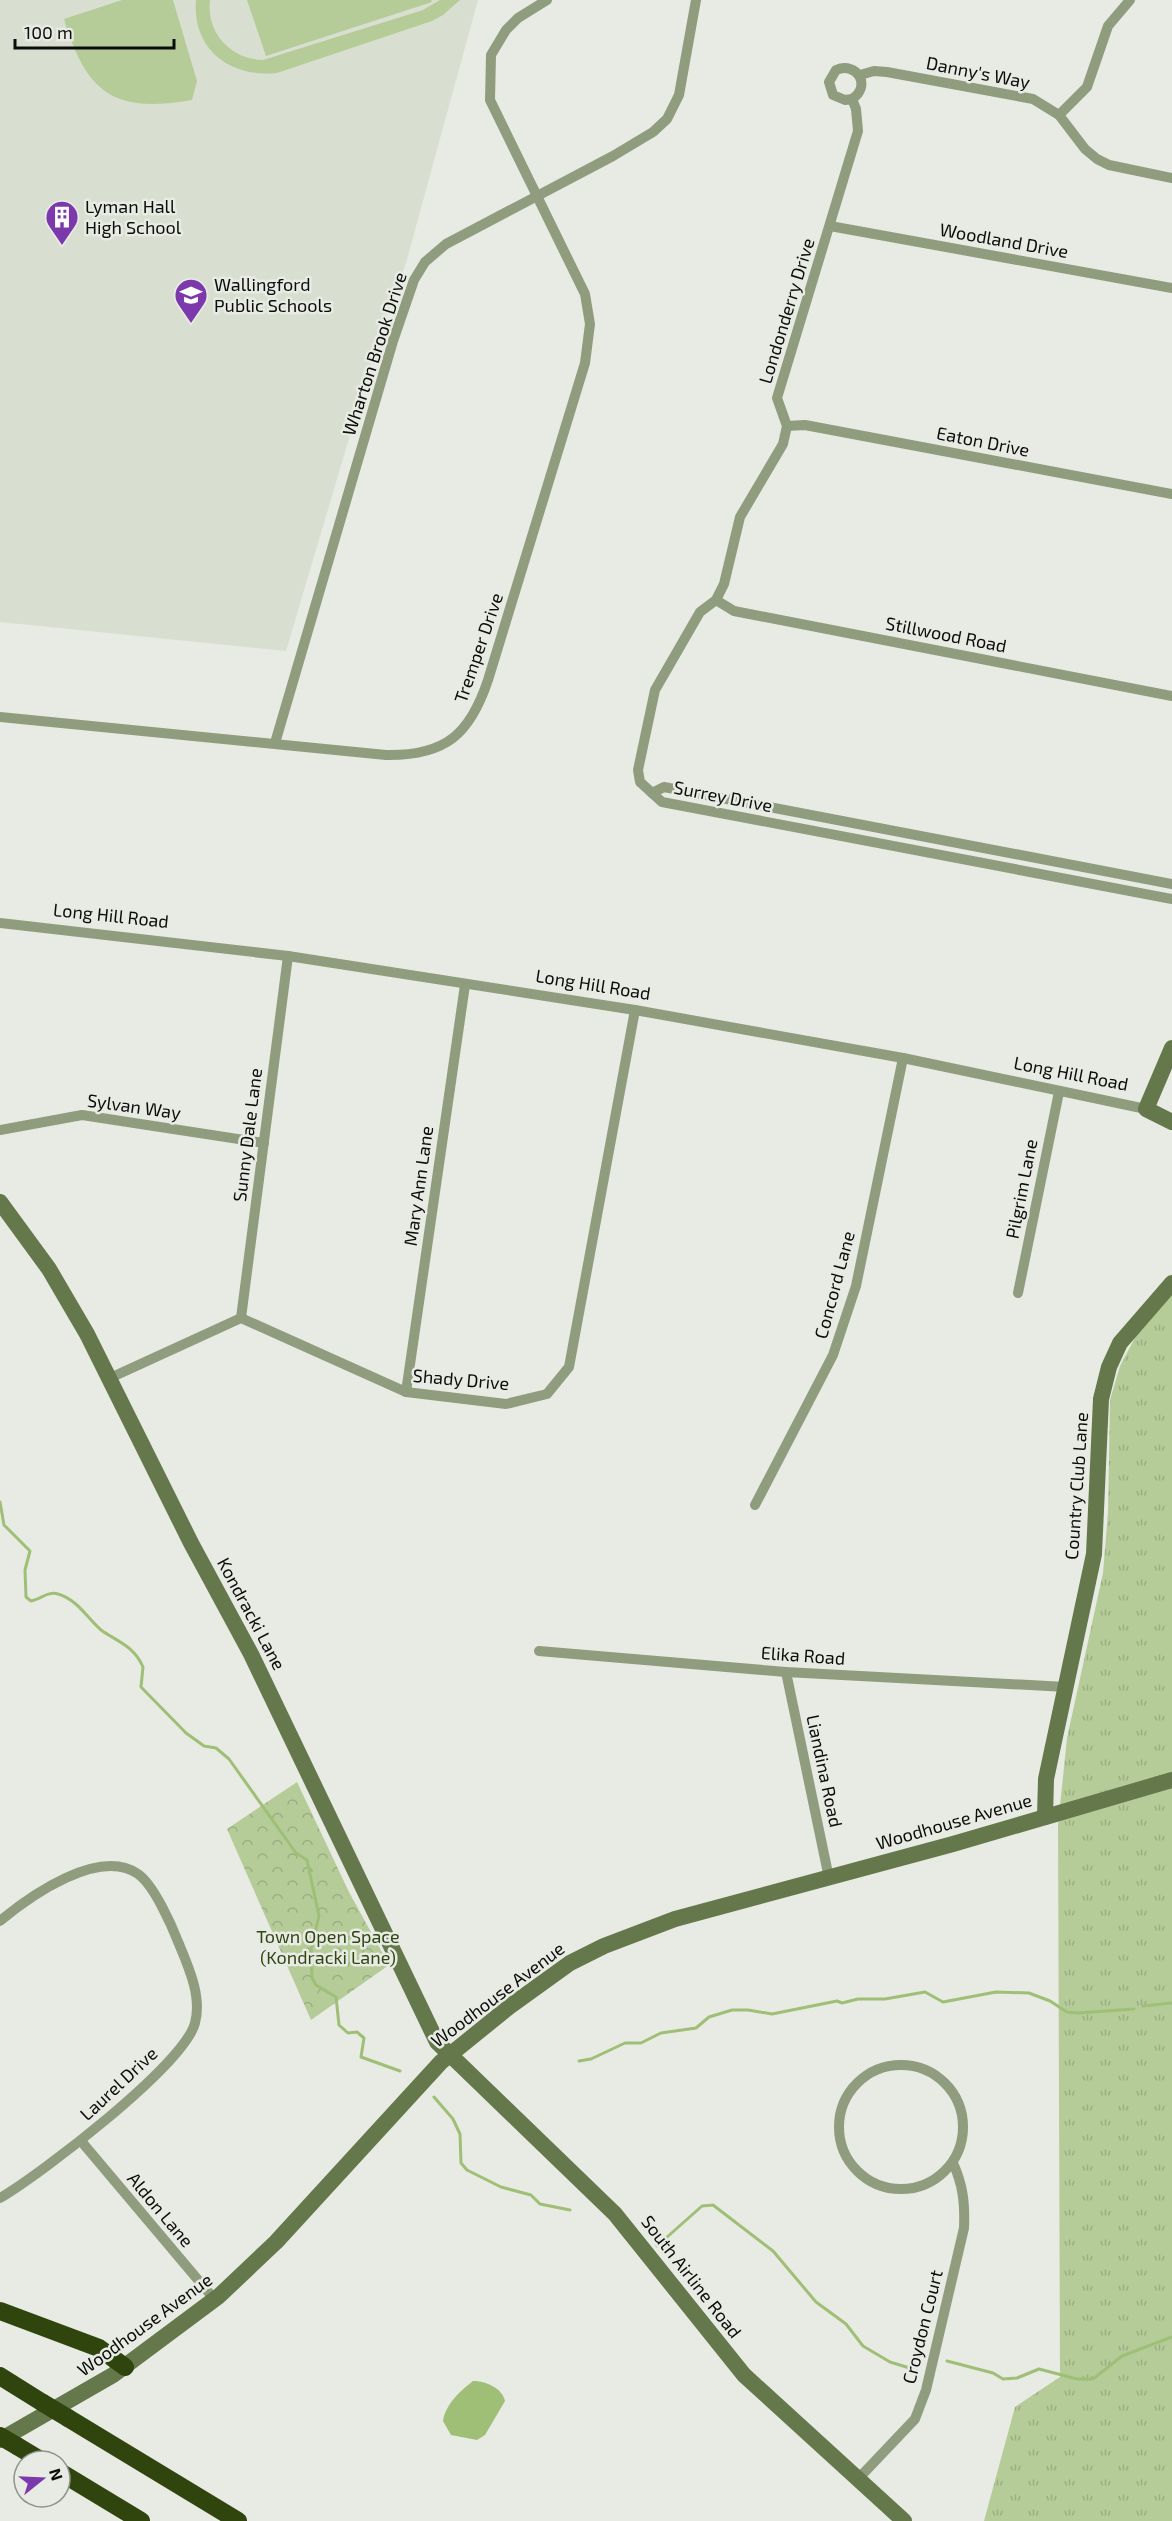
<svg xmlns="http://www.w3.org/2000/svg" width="1172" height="2521" font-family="'Exo 2',sans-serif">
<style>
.built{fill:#d8dfd1}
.grass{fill:url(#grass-tufts)}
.forest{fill:url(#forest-crowns)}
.garden{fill:#b5cc99}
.water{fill:#9fbf77}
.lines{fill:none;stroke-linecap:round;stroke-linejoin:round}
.stream{stroke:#9fbf77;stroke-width:3}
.street{stroke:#8f9d7e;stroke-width:10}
.secondary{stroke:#64784b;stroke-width:16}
.highway{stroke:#30450e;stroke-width:18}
.highway-bridge{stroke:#30450e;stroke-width:18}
.labels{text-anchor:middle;stroke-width:5;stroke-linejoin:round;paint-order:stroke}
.street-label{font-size:18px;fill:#0c0d0a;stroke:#e7ebe3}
.poi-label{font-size:18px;fill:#0c0d0a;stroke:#e7ebe3;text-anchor:start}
.park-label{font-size:18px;fill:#314511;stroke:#e7ebe3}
</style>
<defs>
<pattern id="grass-tufts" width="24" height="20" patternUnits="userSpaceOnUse" patternTransform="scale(1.5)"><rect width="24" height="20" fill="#b5cc99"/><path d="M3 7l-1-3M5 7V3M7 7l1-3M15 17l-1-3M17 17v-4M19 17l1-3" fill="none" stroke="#9aae82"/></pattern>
<pattern id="forest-crowns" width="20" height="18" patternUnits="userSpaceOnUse" patternTransform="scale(1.5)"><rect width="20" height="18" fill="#b5cc99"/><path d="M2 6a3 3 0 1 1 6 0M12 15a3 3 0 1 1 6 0" fill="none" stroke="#9aae82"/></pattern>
</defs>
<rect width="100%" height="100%" fill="#e7ebe3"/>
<path class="built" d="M0,0H478L406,263L378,341L286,651L0,622Z"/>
<path class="grass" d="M1172,1293V2521H984L1015,2407L1060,2377L1058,1825L1067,1738L1103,1573L1108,1512L1110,1400L1120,1366L1139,1330Z"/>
<path class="forest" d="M297,1782L349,1892L389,1965L311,2020L227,1829Z"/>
<g class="garden">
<path d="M122,0H173L197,81L192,100C114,114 86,93 64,19Z"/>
<path d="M196,0H210C206,33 231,59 263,60L423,10L440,0H460L443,15L432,21L277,73C230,78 192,50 196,0Z"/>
<path d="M247,0H431L432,2L266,56Z"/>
</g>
<path class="water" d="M473,2381C486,2381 502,2388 505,2401L485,2435L477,2440L451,2435L443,2421C445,2405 460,2391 473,2381Z"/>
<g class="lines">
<g class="stream">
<path d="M0,1502L4,1525L30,1551L25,1570L26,1597L31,1601C41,1599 48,1591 58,1594C78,1600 87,1618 101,1630C118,1642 134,1646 143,1667L141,1687L186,1733L204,1746L216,1748L229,1759L296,1853L307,1860L319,1916L311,1949L312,1978L316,1985L336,1997L339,2025L348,2033L357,2032L364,2038L361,2057L400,2071"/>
<path d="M1143,2006L1172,2003"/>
<path d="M579,2061L591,2059L625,2043H641L661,2033L696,2028L709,2017L732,2010H748L772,2014L837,2001L842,2003L858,1999H885L925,1992L943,2002L996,1992L1029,1993L1050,2001L1067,2012L1078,2013L1134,2009"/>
<path d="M434,2097L453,2119L460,2134L461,2163L467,2170L501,2187L531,2195L540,2204L570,2210"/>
<path d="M657,2246L702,2206L713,2205L773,2251L816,2302L846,2324L863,2346L890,2362L916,2370"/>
<path d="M947,2361L993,2373L1003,2379L1017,2378L1039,2369L1077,2379H1093L1122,2356L1172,2337"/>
</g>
<g class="street">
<path d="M860,75L874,71L887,72L1033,99L1059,115L1085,149L1097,159L1109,165L1172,178"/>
<path d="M852,99L845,100L833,95L829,82L836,70C857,61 872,86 852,99L856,109L858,131L777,398L787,426L783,444L740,517L724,584L716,600L700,612L655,690L638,770L640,782L662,802L1172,899"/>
<path d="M1059,115L1087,87L1108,26L1130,0"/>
<path d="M830,226L1172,288"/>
<path d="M787,426L805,425L1172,494"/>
<path d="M716,600L734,611L1172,696"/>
<path d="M0,717L386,755C446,756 470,734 488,680L585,363L590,324L585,294L490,100L491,55L506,30L518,18L547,0"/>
<path d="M275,743L393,341L414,280L425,262L446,244L613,156L653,132L667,119L679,95L696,0"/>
<path d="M652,793L664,787L1172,884"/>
<path d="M0,923L288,956L635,1010L903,1058L1146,1109"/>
<path d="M0,1130L82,1115L264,1143"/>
<path d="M1018,1293L1059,1092"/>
<path d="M241,1318L288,956"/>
<path d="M110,1378L241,1318L406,1392L506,1404L547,1394L569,1367L635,1010"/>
<path d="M406,1392L465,985"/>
<path d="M755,1505L833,1355L856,1286L903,1058"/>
<path d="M539,1651L786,1672L1066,1687"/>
<path d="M786,1672L829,1878"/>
<path d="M0,1921C30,1896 99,1847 138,1874C154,1885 172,1926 179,1944C189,1968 202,1997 195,2023C184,2065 41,2174 0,2198"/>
<circle cx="901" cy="2127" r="62"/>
<path d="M81,2141L215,2300"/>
<path d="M859,2478L915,2419L926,2390L964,2228C965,2203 963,2185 953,2163"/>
</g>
<g class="secondary">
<path d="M1172,1048L1146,1109L1172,1122"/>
<path d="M0,1202L49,1269L87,1334L191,1543L251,1654L437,2042L615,2214L744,2375L904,2521"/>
<path d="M1045,1817L1046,1779L1094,1554L1101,1399L1109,1367L1120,1343L1172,1283"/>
<path d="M0,2440L113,2375L219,2296L276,2242L441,2062L509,2007L570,1963L604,1946L675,1919L953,1844L1172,1780"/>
</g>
<g class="highway">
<path d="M0,2311L99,2348L125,2367"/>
<path d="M0,2376L43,2403"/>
<path d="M68,2418L238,2521"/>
<path d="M17,2446L42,2461"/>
<path d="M60,2472L141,2521"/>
</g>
<g class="highway-bridge">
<path d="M43,2403L68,2418"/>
<path d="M0,2436L17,2446"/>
</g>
</g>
<defs>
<symbol id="building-pin" viewBox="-11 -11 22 30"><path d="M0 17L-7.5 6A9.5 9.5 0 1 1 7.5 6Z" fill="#7c39ac" stroke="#e7ebe3"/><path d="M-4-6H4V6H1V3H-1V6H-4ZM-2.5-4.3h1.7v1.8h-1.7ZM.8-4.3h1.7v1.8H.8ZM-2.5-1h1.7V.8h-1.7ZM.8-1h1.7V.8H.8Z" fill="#fff"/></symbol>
<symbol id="school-pin" viewBox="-11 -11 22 30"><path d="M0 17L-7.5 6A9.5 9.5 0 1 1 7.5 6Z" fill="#7c39ac" stroke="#e7ebe3"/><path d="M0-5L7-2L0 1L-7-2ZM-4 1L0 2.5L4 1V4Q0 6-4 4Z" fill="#fff"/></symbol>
</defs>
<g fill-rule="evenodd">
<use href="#building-pin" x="43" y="198" width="38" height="52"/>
<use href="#school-pin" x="172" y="276" width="38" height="52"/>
</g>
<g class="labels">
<g class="street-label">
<text transform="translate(978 73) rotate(11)" y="6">Danny's Way</text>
<text transform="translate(1004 241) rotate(10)" y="6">Woodland Drive</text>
<text transform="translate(787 311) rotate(-73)" y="6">Londonderry Drive</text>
<text transform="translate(375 354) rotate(-72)" y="6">Wharton Brook Drive</text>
<text transform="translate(983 442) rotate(11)" y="6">Eaton Drive</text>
<text transform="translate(946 635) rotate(11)" y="6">Stillwood Road</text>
<text transform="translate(479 648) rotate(-71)" y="6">Tremper Drive</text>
<text transform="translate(723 797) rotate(11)" y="6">Surrey Drive</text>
<text transform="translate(111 916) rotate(6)" y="6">Long Hill Road</text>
<text transform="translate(593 985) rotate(9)" y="6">Long Hill Road</text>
<text transform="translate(1071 1074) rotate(11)" y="6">Long Hill Road</text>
<text transform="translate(134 1107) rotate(8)" y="6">Sylvan Way</text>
<text transform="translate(248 1135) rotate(-83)" y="6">Sunny Dale Lane</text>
<text transform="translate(419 1186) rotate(-82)" y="6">Mary Ann Lane</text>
<text transform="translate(1022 1189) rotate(-79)" y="6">Pilgrim Lane</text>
<text transform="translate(835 1285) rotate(-75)" y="6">Concord Lane</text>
<text transform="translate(461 1380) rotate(5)" y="6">Shady Drive</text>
<text transform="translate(1077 1486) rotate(-86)" y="6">Country Club Lane</text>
<text transform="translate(251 1614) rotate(62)" y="6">Kondracki Lane</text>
<text transform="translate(803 1656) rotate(4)" y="6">Elika Road</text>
<text transform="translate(824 1771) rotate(78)" y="6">Liandina Road</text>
<text transform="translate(954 1822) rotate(-16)" y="6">Woodhouse Avenue</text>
<text transform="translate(498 1995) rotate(-37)" y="6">Woodhouse Avenue</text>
<text transform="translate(119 2084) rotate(-43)" y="6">Laurel Drive</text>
<text transform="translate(160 2210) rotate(50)" y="6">Aldon Lane</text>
<text transform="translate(691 2277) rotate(52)" y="6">South Airline Road</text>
<text transform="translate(145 2325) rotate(-36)" y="6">Woodhouse Avenue</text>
<text transform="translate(923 2327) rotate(-76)" y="6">Croydon Court</text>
</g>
<g class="poi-label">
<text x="85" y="213">Lyman Hall<tspan x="85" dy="21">High School</tspan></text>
<text x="214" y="291">Wallingford<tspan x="214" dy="21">Public Schools</tspan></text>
</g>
<g class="park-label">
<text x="328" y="1943">Town Open Space<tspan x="328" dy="21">(Kondracki Lane)</tspan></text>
</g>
</g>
<g transform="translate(42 2479) rotate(72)"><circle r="28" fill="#e7ebe3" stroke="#8f928c" stroke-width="1.5"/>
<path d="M0-4.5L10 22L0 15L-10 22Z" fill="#7c39ac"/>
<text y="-9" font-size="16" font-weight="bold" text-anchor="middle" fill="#0c0d0a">N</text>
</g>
<path d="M15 39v9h159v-9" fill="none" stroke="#0c0d0a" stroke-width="3"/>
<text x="24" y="39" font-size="18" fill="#0c0d0a" stroke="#e7ebe3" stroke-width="4.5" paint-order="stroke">100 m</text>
</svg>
